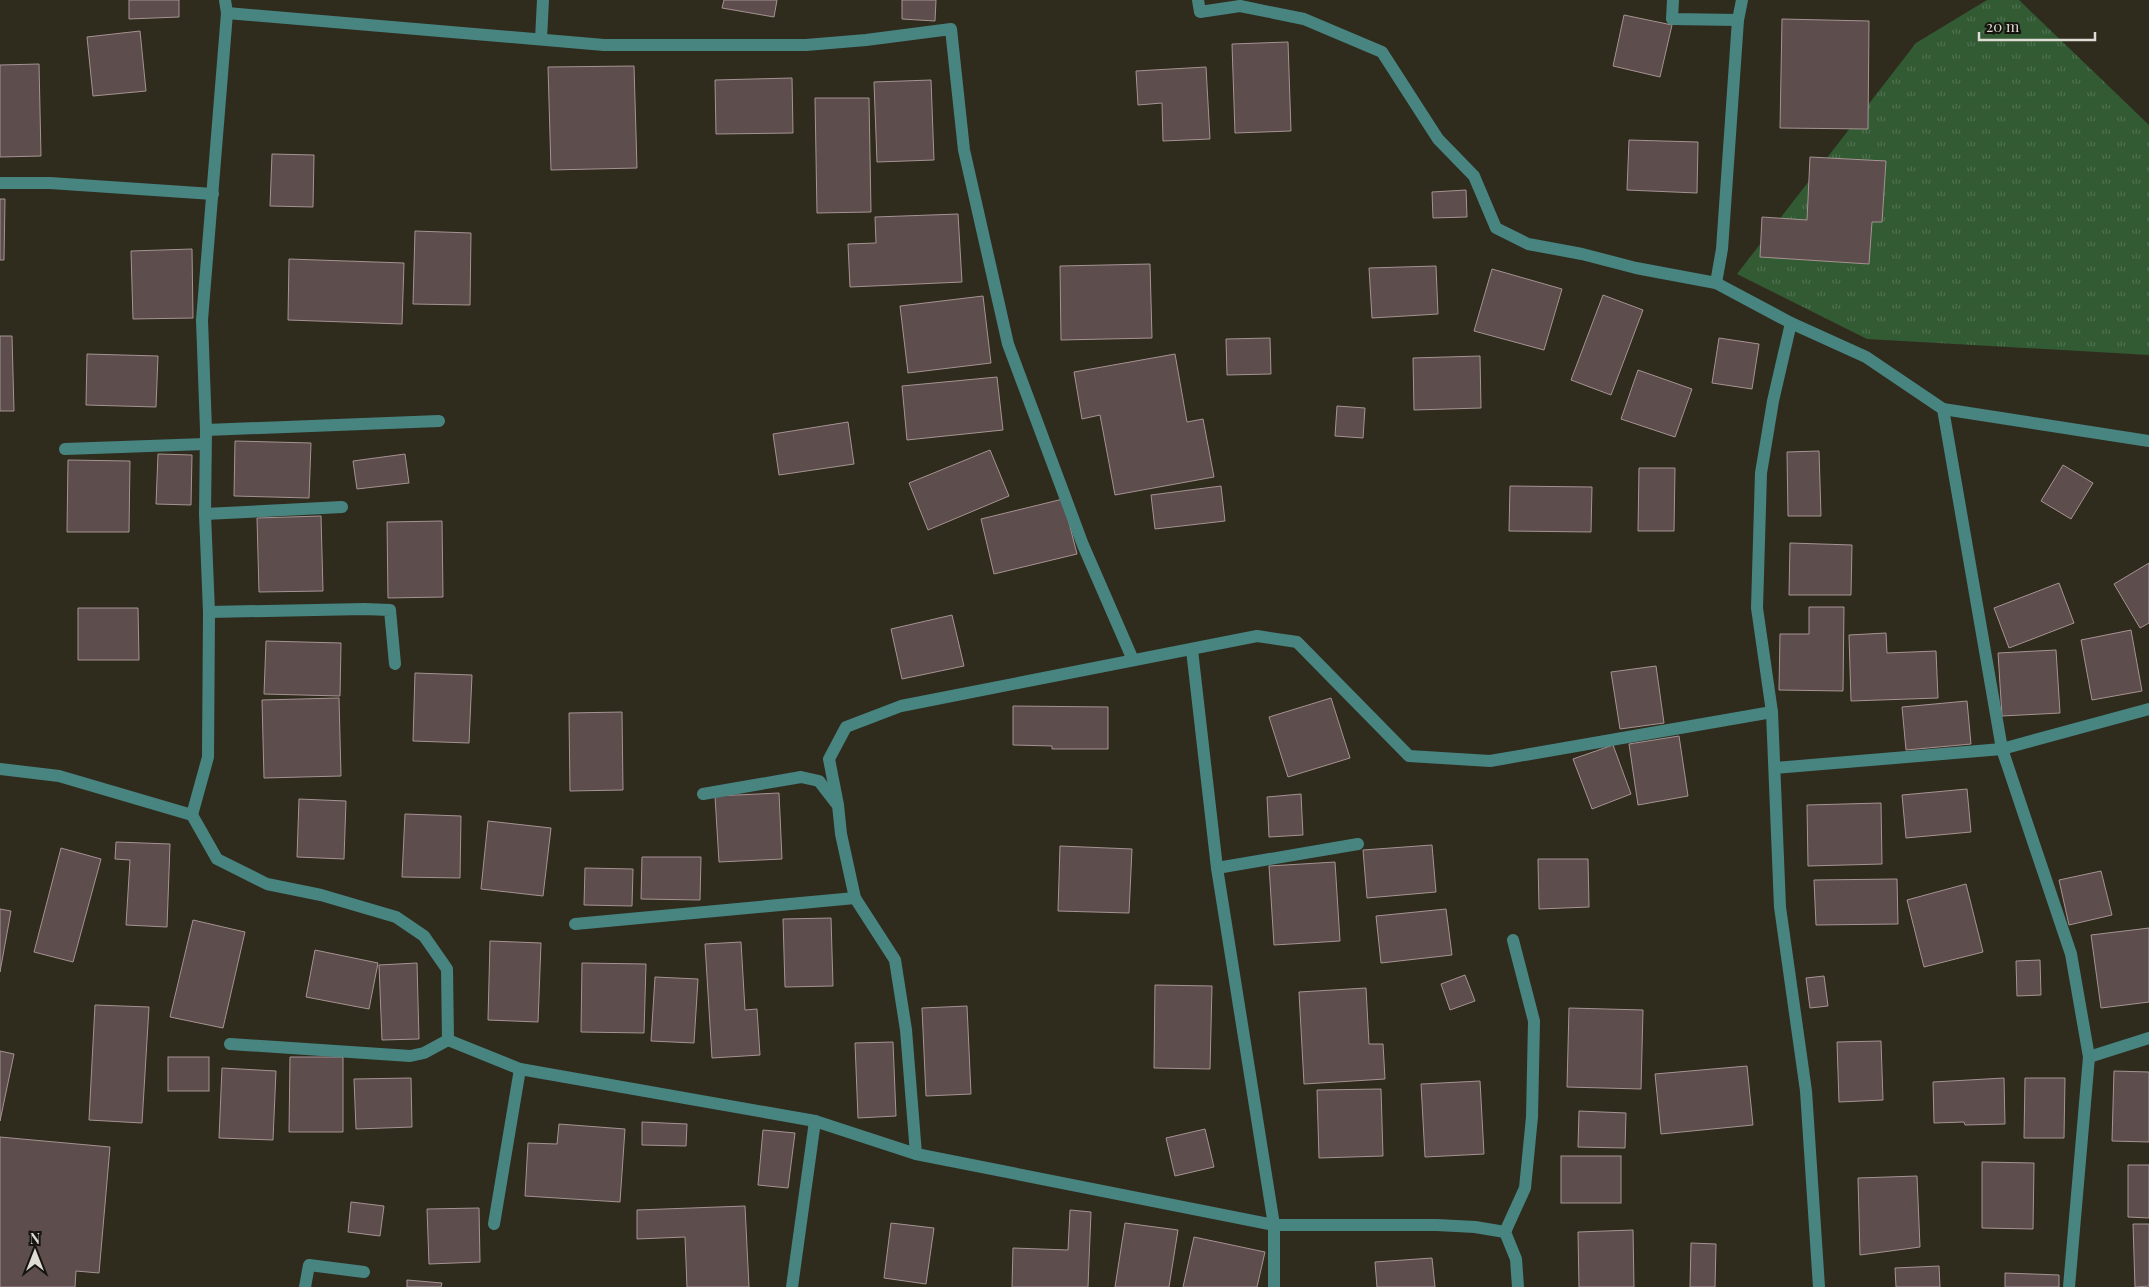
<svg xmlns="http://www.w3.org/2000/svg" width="2149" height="1287" font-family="'Playfair Display',serif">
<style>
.park{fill:url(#park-tufts)}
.building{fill:#5d4d4c;stroke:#a69392}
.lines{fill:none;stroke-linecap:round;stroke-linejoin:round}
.minor{stroke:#488581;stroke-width:12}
</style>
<defs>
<pattern id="park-tufts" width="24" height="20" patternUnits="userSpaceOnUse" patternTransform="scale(1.25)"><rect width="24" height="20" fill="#325a33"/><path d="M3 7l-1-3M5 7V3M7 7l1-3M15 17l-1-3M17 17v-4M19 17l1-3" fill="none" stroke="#4f7150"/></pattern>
</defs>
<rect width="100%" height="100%" fill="#2f2c1e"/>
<path class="park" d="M1987,0H2019L2149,125V355L1867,339L1737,274L1916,43Z"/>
<g class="building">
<path d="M129,0H179V17L129,19Z"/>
<path d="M724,0H777L774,17L722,8Z"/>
<path d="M902,0H936L935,21L902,19Z"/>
<path d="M1624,15L1672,25L1660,77L1613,66Z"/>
<path d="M1782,19L1869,21L1868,129L1780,128Z"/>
<path d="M140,31L146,91L93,96L87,37Z"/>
<path d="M1288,42L1291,131L1235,133L1232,44Z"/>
<path d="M39,64L41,156L0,157V65Z"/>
<path d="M634,66L637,168L551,170L548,67Z"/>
<path d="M1206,67L1210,139L1163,141L1162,103L1138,105L1136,71Z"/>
<path d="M792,78L793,133L716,134L715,80Z"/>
<path d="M931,80L934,160L877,162L874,82Z"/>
<path d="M815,98H869L871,212L817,213Z"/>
<path d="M1629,140L1698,142L1697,193L1627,190Z"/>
<path d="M272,154L314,155L313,207L270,206Z"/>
<path d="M1810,157L1886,161L1882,222H1872L1869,264L1760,257L1762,217L1807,220Z"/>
<path d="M1466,190L1467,217L1433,218L1432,192Z"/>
<path d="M0,199H5L4,260H0Z"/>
<path d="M958,214L962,282L850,287L848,244L876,243L875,217Z"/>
<path d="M415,231L471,233L470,305L413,304Z"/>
<path d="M192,249L193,318L133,319L131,251Z"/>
<path d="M289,259L404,263L402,324L288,320Z"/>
<path d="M1150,264L1152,338L1061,340L1060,266Z"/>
<path d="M1436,266L1438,314L1372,318L1369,268Z"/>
<path d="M1492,269L1562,289L1544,350L1474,331Z"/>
<path d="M1603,295L1643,310L1611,395L1571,380Z"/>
<path d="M983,296L991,363L908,373L900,306Z"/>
<path d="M0,336H12L14,411H0Z"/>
<path d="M1270,338L1271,374L1227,375L1226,339Z"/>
<path d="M1719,338L1759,344L1752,389L1712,383Z"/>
<path d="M87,354L158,356L156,407L86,405Z"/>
<path d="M1175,354L1187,422L1203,419L1214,477L1115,495L1100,415L1082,419L1074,372Z"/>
<path d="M1480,356L1481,408L1414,410L1413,358Z"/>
<path d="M1638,370L1692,389L1675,437L1621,419Z"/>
<path d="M997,377L1003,430L907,440L902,386Z"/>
<path d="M1337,406L1365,408L1363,438L1335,436Z"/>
<path d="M848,422L854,464L779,475L773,434Z"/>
<path d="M235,441L311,443L309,498L234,496Z"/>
<path d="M990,450L1009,496L928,530L909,483Z"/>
<path d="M1819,451L1821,516H1788L1787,452Z"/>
<path d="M158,454L192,455L191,505L156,504Z"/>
<path d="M405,454L409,483L357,489L353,461Z"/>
<path d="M68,460L130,461L129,532H67Z"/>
<path d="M2063,465L2093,483L2071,519L2041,501Z"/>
<path d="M1639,468H1675L1674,531H1638Z"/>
<path d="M1221,486L1225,521L1155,529L1151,495Z"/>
<path d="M1510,486L1592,487L1591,532L1509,531Z"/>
<path d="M1063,499L1077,554L994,574L981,519Z"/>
<path d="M321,516L323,591L259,592L257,518Z"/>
<path d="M442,521L443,597L388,598L387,522Z"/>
<path d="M1790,543L1852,545L1851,595H1789Z"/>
<path d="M2149,563V623L2140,628L2114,584Z"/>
<path d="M2059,583L2074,623L2009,648L1994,608Z"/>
<path d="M1809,607H1844L1843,691L1779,690L1780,634H1809Z"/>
<path d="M78,608H138L139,660H78Z"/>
<path d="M952,615L964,666L902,679L891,629Z"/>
<path d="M2131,630L2142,691L2092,700L2081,640Z"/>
<path d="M1886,633L1887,653L1936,651L1938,698L1851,701L1849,635Z"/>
<path d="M266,641L341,643L340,696L264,694Z"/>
<path d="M2056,650L2060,713L2002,716L1998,653Z"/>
<path d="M1656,666L1664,723L1620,729L1611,672Z"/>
<path d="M415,673L472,675L469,743L413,741Z"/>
<path d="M339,698L341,776L264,778L262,700Z"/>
<path d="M1331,698L1350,758L1288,777L1269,717Z"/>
<path d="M1967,701L1971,744L1906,750L1902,707Z"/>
<path d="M1013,706L1108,707V749H1052V746L1013,745Z"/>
<path d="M622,712L623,790L570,791L569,713Z"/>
<path d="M1679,736L1688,796L1638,805L1629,744Z"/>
<path d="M1613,745L1631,794L1592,809L1573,759Z"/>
<path d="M1967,789L1971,832L1906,838L1902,795Z"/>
<path d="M779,793L782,859L719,862L715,796Z"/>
<path d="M1301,794L1303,835L1269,837L1267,797Z"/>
<path d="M299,799L346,801L344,859L297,857Z"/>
<path d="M1881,803L1882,864L1808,866L1807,805Z"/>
<path d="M405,814L461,816L460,878L402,877Z"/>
<path d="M488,821L551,828L543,896L481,889Z"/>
<path d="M116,842L170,844L167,927L126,925L130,860L115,859Z"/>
<path d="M1432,845L1436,892L1367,898L1363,850Z"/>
<path d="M1060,846L1132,849L1129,913L1058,911Z"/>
<path d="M61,848L101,859L73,962L34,952Z"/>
<path d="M642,857H701L700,900L641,899Z"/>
<path d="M1538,859H1588L1589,907L1539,909Z"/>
<path d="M1335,862L1340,941L1274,945L1269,866Z"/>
<path d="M585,868L633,869L632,906L584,905Z"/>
<path d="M2101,871L2112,915L2069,925L2059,880Z"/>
<path d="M1897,879L1898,924L1816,925L1814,880Z"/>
<path d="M1966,884L1983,952L1924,967L1907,900Z"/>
<path d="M0,909L11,911L0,972Z"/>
<path d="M1446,909L1452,955L1381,963L1376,916Z"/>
<path d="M831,918L833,986L785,987L783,919Z"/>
<path d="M193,920L245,932L223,1028L170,1017Z"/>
<path d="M2149,928V1002L2101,1008L2091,935Z"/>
<path d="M490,941L541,943L538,1022L488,1020Z"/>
<path d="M741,942L745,1010L757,1009L760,1055L712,1058L705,944Z"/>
<path d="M315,950L378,963L369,1009L306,997Z"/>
<path d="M2040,960L2041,995L2017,996L2016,961Z"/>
<path d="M417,963L419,1039L382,1040L379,965Z"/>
<path d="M582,963L646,964L644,1033L581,1032Z"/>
<path d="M1465,975L1475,1001L1450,1010L1441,984Z"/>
<path d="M1824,976L1828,1006L1810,1008L1806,978Z"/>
<path d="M655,977L698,979L694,1043L651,1041Z"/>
<path d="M1155,985L1212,986L1210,1069L1154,1068Z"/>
<path d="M1366,988L1369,1044H1383L1385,1079L1304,1084L1299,992Z"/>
<path d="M95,1005L149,1007L142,1123L89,1120Z"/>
<path d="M967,1006L971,1094L926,1096L922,1008Z"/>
<path d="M1569,1008L1643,1010L1641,1089L1567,1087Z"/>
<path d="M1881,1041L1883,1100L1839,1102L1837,1042Z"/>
<path d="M893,1042L896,1116L858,1118L855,1043Z"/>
<path d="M0,1051L14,1054L0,1121Z"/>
<rect x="168" y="1057" width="41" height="34"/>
<path d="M290,1057H343V1132H289Z"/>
<path d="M1747,1066L1753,1125L1661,1134L1655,1074Z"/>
<path d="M222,1068L276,1071L273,1140L219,1138Z"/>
<path d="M2114,1071L2149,1072V1142L2112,1141Z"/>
<path d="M411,1078L412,1127L356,1129L354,1079Z"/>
<path d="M2004,1078L2005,1124L1965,1125L1964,1122L1934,1123L1933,1082Z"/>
<path d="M2025,1078H2065L2064,1138H2024Z"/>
<path d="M1480,1081L1484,1154L1425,1157L1421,1084Z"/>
<path d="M1381,1089L1383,1156L1319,1158L1317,1090Z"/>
<path d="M1579,1111L1626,1113L1625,1148L1578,1147Z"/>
<path d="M642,1122L687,1124L686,1146L642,1145Z"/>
<path d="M559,1124L625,1129L620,1202L525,1196L528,1143L557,1144Z"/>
<path d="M1205,1129L1214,1167L1175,1176L1166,1138Z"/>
<path d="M763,1130L795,1133L788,1188L758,1185Z"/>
<path d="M0,1137L110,1147L99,1273L76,1271L75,1287H0Z"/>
<rect x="1561" y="1156" width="60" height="47"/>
<path d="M1982,1162L2034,1163L2033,1229L1982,1228Z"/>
<path d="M2128,1165H2149V1218L2128,1217Z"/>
<path d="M1917,1176L1920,1247L1860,1255L1858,1178Z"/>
<path d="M351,1202L384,1206L380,1236L348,1232Z"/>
<path d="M745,1206L749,1287H687L685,1237L637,1239V1210Z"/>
<path d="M479,1208L480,1262L429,1264L427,1209Z"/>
<path d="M1070,1210L1091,1212L1088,1287H1012L1013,1248L1068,1250Z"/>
<path d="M891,1223L934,1228L926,1284L884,1278Z"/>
<path d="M1125,1223L1178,1230L1169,1287H1115Z"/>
<path d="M2133,1224H2149V1286L2135,1287Z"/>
<path d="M1633,1230L1634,1287H1579L1578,1232Z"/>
<path d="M1194,1237L1265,1252L1257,1287H1183Z"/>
<path d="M1691,1243L1716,1244L1715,1287H1690Z"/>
<path d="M1432,1258L1435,1287H1377L1375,1262Z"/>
<path d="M1939,1266L1940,1287H1896L1895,1268Z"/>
<path d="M2005,1273L2059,1275V1287H2005Z"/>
<path d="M407,1280L442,1283L441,1287H407Z"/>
</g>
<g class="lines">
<g class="minor">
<path d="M1198,0L1200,12L1240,6L1304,19L1382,52L1438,139L1474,176L1496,228L1528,244L1582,254L1636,268L1716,283L1791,323L1866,357L1943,409L2002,749L2071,954L2089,1057L2069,1287"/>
<path d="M1673,0L1672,19L1738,20"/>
<path d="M227,13L604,45H806L866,40L951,29L964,150L1008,344L1083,545L1133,660"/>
<path d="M541,39L543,0"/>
<path d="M0,183H50L213,194"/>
<path d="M1716,283L1722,249L1738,20L1742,0"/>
<path d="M1791,323L1773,401L1761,473L1757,608L1772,712L1780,907L1806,1091L1819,1287"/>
<path d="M1943,409L2149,441"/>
<path d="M206,430L439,421"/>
<path d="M65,449L205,444"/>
<path d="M205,514L342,507"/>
<path d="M209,612L364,609L390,610L395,664"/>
<path d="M1192,650L1217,868L1274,1225V1287"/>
<path d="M1776,768L2002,749L2149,709"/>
<path d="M0,769L59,776L192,815L217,859L267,884L321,895L396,917L424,936L447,969L448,1040L520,1069L815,1121L916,1154L1274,1225H1437L1475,1227L1505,1232L1516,1259L1518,1287"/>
<path d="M703,794L801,777L819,781L836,803"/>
<path d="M192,815L208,757L209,612L205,514L206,430L202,320L227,13L225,0"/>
<path d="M1217,868L1358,844"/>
<path d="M575,924L855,898"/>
<path d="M230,1044L410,1056L424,1053L448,1040"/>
<path d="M2089,1057L2149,1038"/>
<path d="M916,1154L906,1030L895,960L855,898L841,834L838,805L829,759L846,727L901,706L1257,636L1297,642L1409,756L1490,761L1772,712"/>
<path d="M494,1224L520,1069"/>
<path d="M1505,1232L1525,1188L1532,1117L1534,1021L1513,940"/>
<path d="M305,1287L309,1265L364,1272"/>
<path d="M792,1287L815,1121"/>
</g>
</g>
<g transform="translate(35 1252)" stroke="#15140e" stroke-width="4" paint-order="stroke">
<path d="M0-4L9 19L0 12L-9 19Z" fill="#dedcd4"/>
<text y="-8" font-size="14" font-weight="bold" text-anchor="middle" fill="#dedcd4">N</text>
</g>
<path d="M1979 32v8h116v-8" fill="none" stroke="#dedcd4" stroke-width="2.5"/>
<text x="1986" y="32" font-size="15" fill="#dedcd4" stroke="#15140e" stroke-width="4" paint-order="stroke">20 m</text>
</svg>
